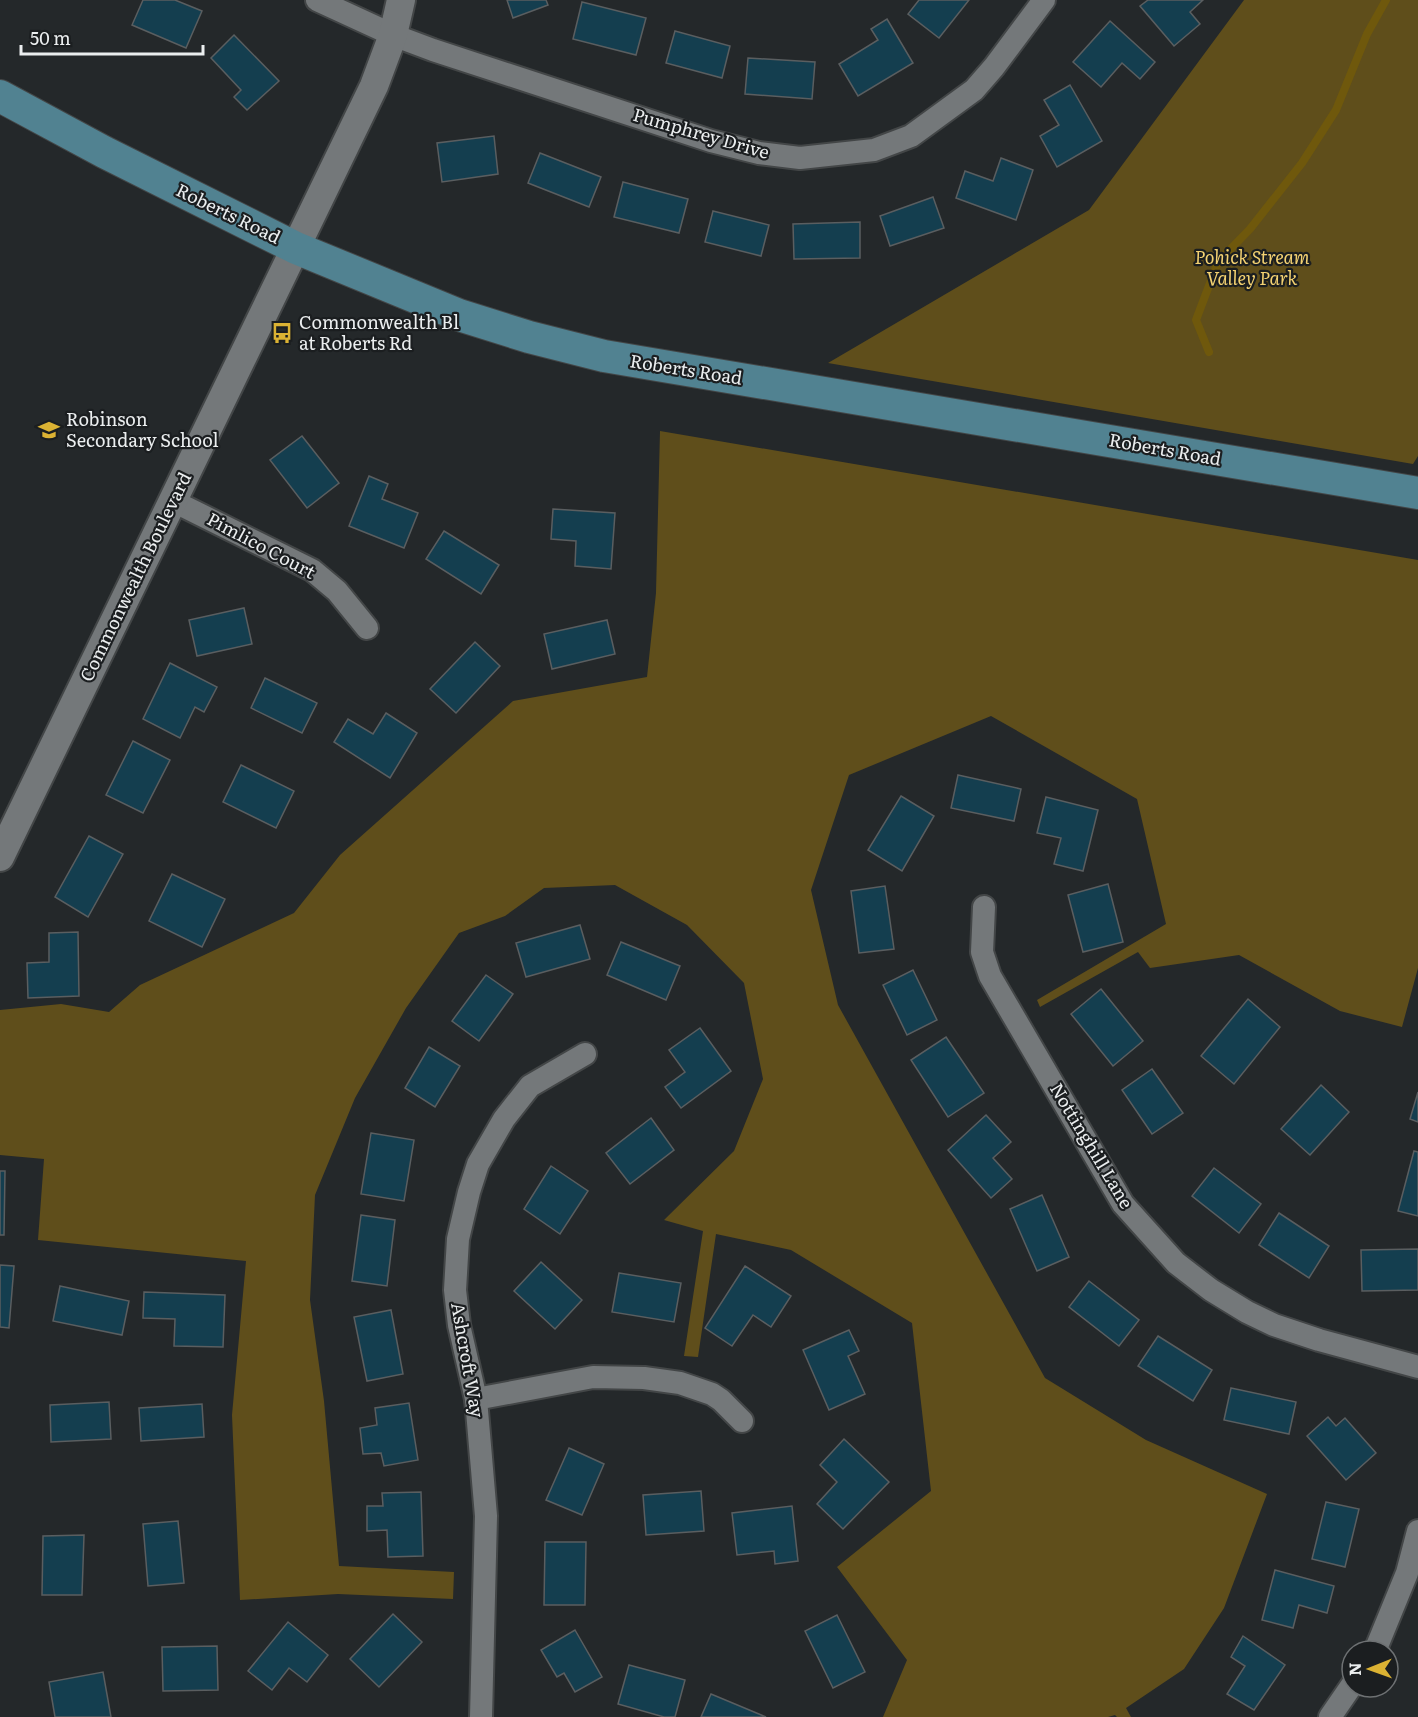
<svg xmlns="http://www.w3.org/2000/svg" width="1418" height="1717" font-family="Literata,serif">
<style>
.green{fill:#5f4e1b}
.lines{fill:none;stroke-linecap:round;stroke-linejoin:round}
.stream{stroke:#6f580c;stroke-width:8}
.building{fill:#143e4f;stroke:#5a5e60;stroke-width:1.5}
.minor-casing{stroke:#434647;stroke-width:26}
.tertiary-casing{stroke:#434647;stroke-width:32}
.secondary-casing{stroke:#434647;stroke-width:34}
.minor{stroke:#74787a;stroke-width:22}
.tertiary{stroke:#74787a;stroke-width:28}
.secondary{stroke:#518291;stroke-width:32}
.labels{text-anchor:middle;stroke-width:4.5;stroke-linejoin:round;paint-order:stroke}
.street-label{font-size:18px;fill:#ebeeef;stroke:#1b1e20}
.park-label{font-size:18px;font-style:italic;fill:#f4d272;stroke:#1b1e20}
.poi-label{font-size:18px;fill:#ebeeef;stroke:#1b1e20;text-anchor:start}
</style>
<rect width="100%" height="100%" fill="#24282a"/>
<g class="green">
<path d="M1244,0H1418V456L1413,464L828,363L1089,210Z"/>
<path d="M660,431L1418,560V968L1402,1027L1340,1011L1239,955L1150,968L1138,952L1040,1007L1037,1000L1166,924L1137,799L991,716L849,775L811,890L838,1005L1045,1378L1146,1440L1267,1494L1224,1608L1184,1669L1126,1708L1131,1717H1117L1115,1715L1108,1717H883L907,1660L837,1567L931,1491L912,1323L791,1250L716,1234L698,1357L684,1356L703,1231L664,1220L734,1151L763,1079L744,983L687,925L615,885L544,888L505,916L459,933L406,1008L355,1098L315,1195L310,1300L324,1401L339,1566L454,1572L453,1599L338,1594L240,1600L232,1415L246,1261L38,1240L44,1159L0,1155V1010L61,1004L109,1012L140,985L294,913L340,855L513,701L647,677L656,593Z"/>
</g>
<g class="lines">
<path class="stream" d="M1209,352L1196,320L1218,262L1250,229L1302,163L1336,110L1367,34L1386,0"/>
</g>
<g class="building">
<path d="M143,0H175L202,11L186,48L132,25Z"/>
<path d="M507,0H546L548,5L513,18Z"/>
<path d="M919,0H969L939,38L908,14Z"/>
<path d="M1148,0H1203L1190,12L1200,24L1174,46L1140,6Z"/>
<path d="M582,2L646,18L636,55L573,39Z"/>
<path d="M887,19L913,63L858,96L839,64L878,40L871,29Z"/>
<path d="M1110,21L1155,62L1140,79L1122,63L1101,87L1073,62Z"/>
<path d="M675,31L730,46L722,78L666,63Z"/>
<path d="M234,35L279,81L247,110L234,97L241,90L211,58Z"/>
<path d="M748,58L815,62L812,99L745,94Z"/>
<path d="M1070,85L1102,141L1057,167L1040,136L1059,125L1044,100Z"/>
<path d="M494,136L498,174L442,182L437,143Z"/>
<path d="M540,153L601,177L589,207L528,183Z"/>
<path d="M1001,158L1033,170L1016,220L956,198L965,171L993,181Z"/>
<path d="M623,182L688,199L679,233L614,217Z"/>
<path d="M933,197L944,228L890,246L880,216Z"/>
<path d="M713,211L769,225L761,256L705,242Z"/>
<path d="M860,222V258L794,259L793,224Z"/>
<path d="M302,436L339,483L307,508L270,460Z"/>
<path d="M369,476L388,484L382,499L418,513L404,548L349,526Z"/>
<path d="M553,509L615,513L611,569L575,566L576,541L551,539Z"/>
<path d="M444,531L499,565L481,594L426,559Z"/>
<path d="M244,608L252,644L197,656L189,620Z"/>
<path d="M607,620L615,654L552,669L544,634Z"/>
<path d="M475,642L500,666L456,713L430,689Z"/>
<path d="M170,663L217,687L204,712L195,707L180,738L143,719Z"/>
<path d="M265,678L317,703L302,733L251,708Z"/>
<path d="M386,713L417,733L390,778L334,742L348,719L373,734Z"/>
<path d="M133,741L170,760L143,813L106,795Z"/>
<path d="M241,765L294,791L276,828L223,802Z"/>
<path d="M958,775L1021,789L1014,821L951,808Z"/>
<path d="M901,796L934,816L902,871L868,850Z"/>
<path d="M1046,797L1098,810L1083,871L1054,864L1061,838L1037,833Z"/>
<path d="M89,836L123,854L88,917L55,897Z"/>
<path d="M172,874L225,899L202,947L149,921Z"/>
<path d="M1108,884L1123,942L1083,952L1068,895Z"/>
<path d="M885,886L894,949L859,953L851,891Z"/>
<path d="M580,925L590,959L526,977L516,943Z"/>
<path d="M78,932L79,996L28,998L27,963L49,962V933Z"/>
<path d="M621,942L680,966L666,1000L607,975Z"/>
<path d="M913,970L937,1020L907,1035L883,985Z"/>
<path d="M486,975L513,994L479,1041L452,1021Z"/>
<path d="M1101,989L1143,1041L1113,1066L1071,1014Z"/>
<path d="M1248,999L1280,1027L1234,1084L1201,1056Z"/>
<path d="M700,1028L731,1071L681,1108L665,1087L685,1072L669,1050Z"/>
<path d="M946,1037L984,1093L948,1117L911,1060Z"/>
<path d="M429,1047L460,1066L435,1107L405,1088Z"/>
<path d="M1152,1069L1183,1113L1152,1134L1122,1090Z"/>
<path d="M1321,1085L1349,1112L1310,1155L1281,1129Z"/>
<path d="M1418,1092V1122L1410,1119Z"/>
<path d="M986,1115L1011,1142L993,1158L1012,1179L991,1198L948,1150Z"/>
<path d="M651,1118L674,1150L630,1184L606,1153Z"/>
<path d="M371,1133L414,1140L404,1201L361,1194Z"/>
<path d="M1414,1151L1418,1152V1216L1398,1211Z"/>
<path d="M551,1166L588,1191L560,1234L524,1209Z"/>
<path d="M1214,1168L1261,1204L1239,1233L1192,1196Z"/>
<path d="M0,1171H5L4,1235H0Z"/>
<path d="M1042,1195L1069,1257L1037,1271L1010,1209Z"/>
<path d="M1279,1213L1329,1246L1309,1278L1259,1245Z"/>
<path d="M361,1215L395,1220L387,1286L352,1281Z"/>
<path d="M1418,1249V1290L1362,1291L1361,1250Z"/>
<path d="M541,1262L582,1300L555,1329L514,1291Z"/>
<path d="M0,1265L14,1266L9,1328L0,1327Z"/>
<path d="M745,1266L791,1296L771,1327L753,1315L732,1346L705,1328Z"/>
<path d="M619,1273L681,1283L674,1322L612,1312Z"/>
<path d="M1089,1281L1139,1320L1119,1346L1069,1307Z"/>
<path d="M60,1286L129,1301L122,1335L53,1321Z"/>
<path d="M144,1292L225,1295L223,1347L174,1346L175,1319L143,1318Z"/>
<path d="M391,1310L403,1374L367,1381L354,1317Z"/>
<path d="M849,1330L859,1351L848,1356L865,1394L829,1410L803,1350Z"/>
<path d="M1158,1336L1212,1370L1193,1401L1138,1366Z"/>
<path d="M1231,1388L1296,1402L1289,1434L1224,1420Z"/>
<path d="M109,1402L111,1439L51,1442L50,1405Z"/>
<path d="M409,1403L418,1460L384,1466L381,1453L363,1454L360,1428L377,1425L375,1408Z"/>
<path d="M202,1404L204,1437L141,1441L139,1408Z"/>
<path d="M1328,1417L1336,1426L1345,1418L1376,1453L1346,1480L1307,1436Z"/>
<path d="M844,1439L889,1482L843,1529L817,1504L837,1482L820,1465Z"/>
<path d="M569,1448L604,1464L582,1515L546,1500Z"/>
<path d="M701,1491L704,1531L646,1535L643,1495Z"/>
<path d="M421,1492L423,1556L388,1557L387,1530L367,1531V1506H383L382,1493Z"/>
<path d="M1326,1502L1359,1509L1345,1567L1312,1559Z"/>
<path d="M792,1506L798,1561L775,1564L774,1551L737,1555L732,1513Z"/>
<path d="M178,1521L184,1583L148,1586L143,1524Z"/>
<path d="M84,1535L82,1595H42L43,1536Z"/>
<path d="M545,1542H586L585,1605H544Z"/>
<path d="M1275,1570L1334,1586L1327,1613L1299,1605L1293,1628L1262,1620Z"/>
<path d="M393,1614L422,1642L379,1687L350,1659Z"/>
<path d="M837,1615L865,1672L833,1688L805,1631Z"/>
<path d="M288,1622L328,1655L307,1682L289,1668L272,1690L248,1671Z"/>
<path d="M575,1630L602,1677L575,1692L564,1673L557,1677L541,1650Z"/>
<path d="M1243,1636L1285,1665L1254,1710L1227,1694L1245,1666L1231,1657Z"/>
<path d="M217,1646L218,1690L163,1691L162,1647Z"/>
<path d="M629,1665L685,1680L675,1717H664L618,1704Z"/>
<path d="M103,1672L111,1717H55L49,1682Z"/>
<path d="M711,1694L766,1717H701Z"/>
</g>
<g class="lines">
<defs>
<g id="minor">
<path d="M317,0L393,35L433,50L711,141L759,153L800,158L874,150L911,136L974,90L994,67L1044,0"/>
<path d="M173,501L312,570L337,591L367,628"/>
<path d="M984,907L982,952L990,976L1123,1204L1176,1263L1211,1290L1247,1312L1274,1325L1319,1340L1418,1367"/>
<path d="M476,1399L593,1377L644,1378L680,1383L712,1394L721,1400L742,1421"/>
<path d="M1375,1651L1407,1573L1418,1531"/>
<path d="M481,1717L486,1516L476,1399L459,1325L455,1290L458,1239L469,1192L478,1164L504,1119L530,1086L585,1054"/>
<path d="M1330,1717L1352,1685"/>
</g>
<path id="tertiary" d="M0,857L374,86L393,35L401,0"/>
<path id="secondary" d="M0,96L104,152L296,248L459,315L529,337L604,356L1418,493"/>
</defs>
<use href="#minor" class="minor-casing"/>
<use href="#tertiary" class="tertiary-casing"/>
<use href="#secondary" class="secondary-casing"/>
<use href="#minor" class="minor"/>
<use href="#tertiary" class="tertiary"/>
<use href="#secondary" class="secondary"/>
</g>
<defs>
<symbol id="bus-bare" viewBox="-9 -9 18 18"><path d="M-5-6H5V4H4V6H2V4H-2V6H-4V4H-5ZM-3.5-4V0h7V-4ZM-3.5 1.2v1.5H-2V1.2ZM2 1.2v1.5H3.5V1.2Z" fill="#dbb233" stroke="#1b1e20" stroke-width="2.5" paint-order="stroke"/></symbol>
<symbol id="school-bare" viewBox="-9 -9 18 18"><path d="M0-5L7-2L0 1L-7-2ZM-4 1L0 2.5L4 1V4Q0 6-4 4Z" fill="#dbb233" stroke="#1b1e20" stroke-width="2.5" paint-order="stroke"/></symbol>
</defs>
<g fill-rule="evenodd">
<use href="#bus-bare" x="267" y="318" width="30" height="30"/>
<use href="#school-bare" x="34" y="415" width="30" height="30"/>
</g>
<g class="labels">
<g class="street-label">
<text transform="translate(701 134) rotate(16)" y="6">Pumphrey Drive</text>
<text transform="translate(228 214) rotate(26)" y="6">Roberts Road</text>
<text transform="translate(686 370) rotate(9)" y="6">Roberts Road</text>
<text transform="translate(1165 450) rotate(10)" y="6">Roberts Road</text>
<text transform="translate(261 546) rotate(28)" y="6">Pimlico Court</text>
<text transform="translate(136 577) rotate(-64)" y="6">Commonwealth Boulevard</text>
<text transform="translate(1091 1146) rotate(59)" y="6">Nottinghill Lane</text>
<text transform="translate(467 1360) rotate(80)" y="6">Ashcroft Way</text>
</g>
<g class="park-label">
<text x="1252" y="264">Pohick Stream<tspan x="1252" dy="21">Valley Park</tspan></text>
</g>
<g class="poi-label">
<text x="299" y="329">Commonwealth Bl<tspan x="299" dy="21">at Roberts Rd</tspan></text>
<text x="66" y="426">Robinson<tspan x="66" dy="21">Secondary School</tspan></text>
</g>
</g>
<g transform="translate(1370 1669) rotate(269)"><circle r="28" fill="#1b1e20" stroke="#6e7173" stroke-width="1.5"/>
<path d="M0-4.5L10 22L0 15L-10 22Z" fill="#dbb233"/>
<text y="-9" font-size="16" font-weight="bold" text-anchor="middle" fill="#ebeeef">N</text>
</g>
<path d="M21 45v9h182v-9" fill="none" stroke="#ebeeef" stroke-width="3"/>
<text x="30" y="45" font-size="18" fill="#ebeeef" stroke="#1b1e20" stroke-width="4.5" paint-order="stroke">50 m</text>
</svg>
